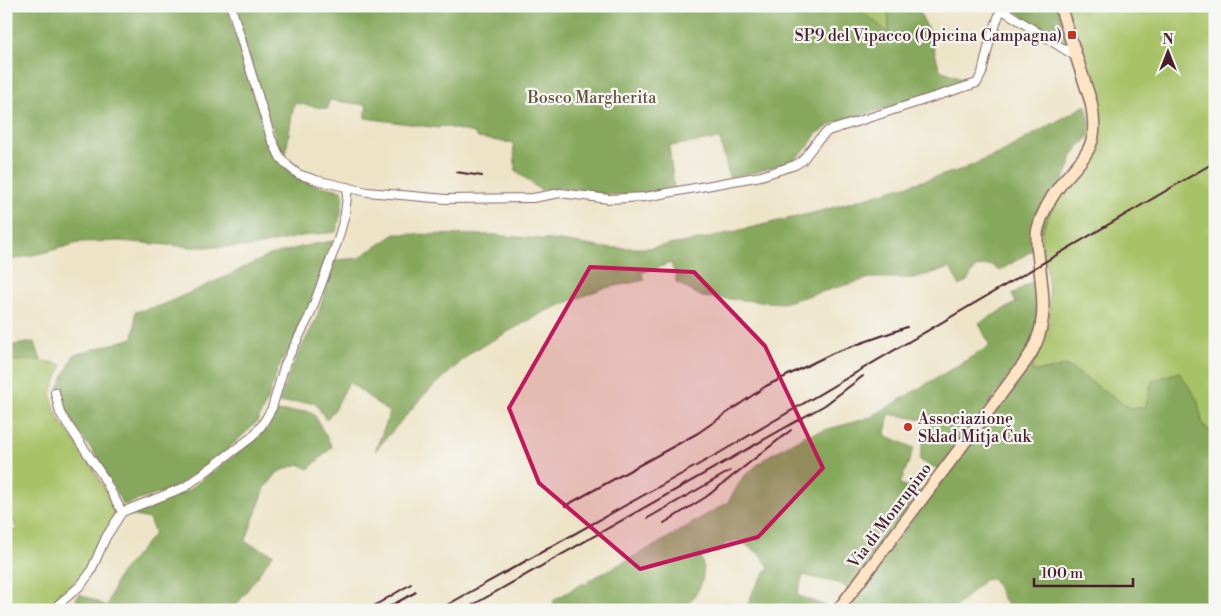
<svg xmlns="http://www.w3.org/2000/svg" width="1221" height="616" font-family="'Libre Bodoni',serif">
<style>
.green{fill:#a8c268;stroke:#79704a}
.forest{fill:#86a85c;stroke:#686444}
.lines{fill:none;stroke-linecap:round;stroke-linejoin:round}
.minor-casing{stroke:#836462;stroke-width:10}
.secondary-casing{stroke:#836462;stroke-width:14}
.minor{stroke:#fff;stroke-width:8}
.secondary{stroke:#fde5c5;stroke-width:11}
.rail{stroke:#4a1f2b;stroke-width:2}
.marked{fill:#c2185b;fill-opacity:0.2;stroke:#c2185b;stroke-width:4;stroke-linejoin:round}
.poi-dot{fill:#c8321e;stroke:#f6f6f2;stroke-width:2}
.labels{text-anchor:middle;stroke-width:4.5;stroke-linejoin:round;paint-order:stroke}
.poi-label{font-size:16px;fill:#4a1f2b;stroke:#f6f6f2;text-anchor:end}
.park-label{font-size:16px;fill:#66503d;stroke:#f6f6f2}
.street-label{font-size:16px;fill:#4a1f2b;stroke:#f6f6f2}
</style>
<rect width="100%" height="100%" fill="#f6f6f2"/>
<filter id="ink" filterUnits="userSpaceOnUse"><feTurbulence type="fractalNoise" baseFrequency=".02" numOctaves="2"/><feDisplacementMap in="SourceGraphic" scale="10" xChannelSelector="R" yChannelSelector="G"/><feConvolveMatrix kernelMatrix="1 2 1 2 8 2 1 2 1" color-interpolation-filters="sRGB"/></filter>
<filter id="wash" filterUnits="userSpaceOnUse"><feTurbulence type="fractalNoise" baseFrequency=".0096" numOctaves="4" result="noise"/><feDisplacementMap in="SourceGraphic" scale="20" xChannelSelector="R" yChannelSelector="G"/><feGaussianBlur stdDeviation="1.12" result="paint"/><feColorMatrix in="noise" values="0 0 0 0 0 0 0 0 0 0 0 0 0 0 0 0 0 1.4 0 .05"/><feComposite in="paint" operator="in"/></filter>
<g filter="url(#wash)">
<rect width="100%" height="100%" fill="#ede4c7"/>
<g class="green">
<path d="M854,6H888L889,34Z"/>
<path d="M1065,6H1215V434L1203,426L1197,399L1145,408H1130L1066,365L1051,370L1031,371C1049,334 1053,313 1047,272C1046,260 1039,246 1042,234C1046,213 1068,185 1081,168C1085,162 1092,156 1095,150C1097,144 1097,137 1099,131Z"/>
<path d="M41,360L62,365L53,387L51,396L58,418L88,460L115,507L116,513L82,574L46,610H6V531L17,530L14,522L6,518V361Z"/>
</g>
<g class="forest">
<path d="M6,6H227L271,151C294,181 306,184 342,190C344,205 340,218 336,232L302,236L251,247H190L120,241L82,242L46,252L6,261Z"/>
<path d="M234,6H855L889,33L888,6H917L929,32L940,70L962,78L974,79L898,105L834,123L816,134L808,147L794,160L756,172L729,177L720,139L669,146L674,187L647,193L619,195L588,193L560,188L540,190L516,171L513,143L478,138L474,133L442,126L438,128L365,118L367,105L329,100L328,109L294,103L285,158L278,145L260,94Z"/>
<path d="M1057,6L1070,46L1009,7V6Z"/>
<path d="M1086,105L1090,123L1089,137C1081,145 1070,153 1070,165L1033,250L999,271L992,265L976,267L967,281L960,286L950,268L914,278H870L783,303L702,297L676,282V278L671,263L641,273L645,280L601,289L546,311L473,351L423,396L375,451L390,413L349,382L335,409L326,420L315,402L279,403L289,373L317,317L335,260L359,258L395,234L495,235L561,241L605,248H649L694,241L821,211L963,169L1000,153Z"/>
<path d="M333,241L306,315L295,339L278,368L268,399L257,422L227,450L181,484L161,493L123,505L95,454L67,417L58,388L74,355L133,338L135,325V312L162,305L223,278L270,255L313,244Z"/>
<path d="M1035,280L1038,319L1028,352L940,469L928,465L920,460L923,442L929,439L931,421L889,414L885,435L914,448L900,484L920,491L873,559L849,590L841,584L803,575L797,595L830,608L829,610H746L753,591L769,567L760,554L738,540L725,544L718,553L710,552L701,557C708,581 698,593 682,610H553L554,600L584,583L585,585L589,583L588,581L654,546L728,502L743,477L767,457L804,436L871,417L990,346L979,323L1016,303L1012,294Z"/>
<path d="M35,342L41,360L6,361V346Z"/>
<path d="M1042,348L1031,371L1051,370L1066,365L1130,408H1145L1152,381L1179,372L1197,399L1203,426L1215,434V610H1009L993,578L984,580L953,610H845Z"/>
<path d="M308,411L315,416L332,447L309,469L299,464L278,472L265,488L245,542L273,554L233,610H83L76,599L80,594L107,606L117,578L155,533L149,519L126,514L144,509L187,491L259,437L270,425L276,412Z"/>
</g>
</g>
<g filter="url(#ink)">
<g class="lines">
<defs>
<g id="minor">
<path d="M231,6L271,138L280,157L288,166L298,174L316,180L367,192L446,199L533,198L560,193L609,199L645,197L761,176L795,165L802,161L817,141L828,131L977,83L982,73L989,44L1002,6"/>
<path d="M1001,9L1075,56"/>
<path d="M55,392L60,413L102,475L122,512"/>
<path d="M52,610L81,585L90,573L106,537L122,512L185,487L252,437L262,425L272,408L285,364L309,317L338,240L345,214L348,187"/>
<path d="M725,610H733"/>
</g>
<path id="secondary" d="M838,610L1023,365C1049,331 1044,302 1039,262C1038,251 1035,239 1038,228C1042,213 1052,196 1061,184C1072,170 1090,155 1093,136C1095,125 1093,113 1091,102L1060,6"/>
</defs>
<use href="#minor" class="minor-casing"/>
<use href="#secondary" class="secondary-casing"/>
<use href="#minor" class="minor"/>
<use href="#secondary" class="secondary"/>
<g class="rail">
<path d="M456,172L482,176"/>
<path d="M565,506L698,433L766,386L833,353L907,327"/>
<path d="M648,518L730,471"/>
<path d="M664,523L706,497L791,430"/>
<path d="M367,610L411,584"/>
<path d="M383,610L416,592"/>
<path d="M438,610L721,452L1215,162"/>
<path d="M464,610L825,405L863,376"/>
</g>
</g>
</g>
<path class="marked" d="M590,267L694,272L765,346L823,468L758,537L640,569L539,483L509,408Z"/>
<g class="poi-dot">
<rect x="1067" y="30" width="10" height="10" rx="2.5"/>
<circle cx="908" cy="427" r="5"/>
</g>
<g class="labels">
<g class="poi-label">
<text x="1062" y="41">SP9 del Vipacco (Opicina Campagna)</text>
<text x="918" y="424" text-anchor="start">Associazione<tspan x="918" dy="18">Sklad Mitja Čuk</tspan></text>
</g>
<g class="park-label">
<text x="592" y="103">Bosco Margherita</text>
</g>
<g class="street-label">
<text transform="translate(889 515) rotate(-53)" y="6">Via di Monrupino</text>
</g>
</g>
<rect width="1221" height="616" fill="none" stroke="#f6f6f2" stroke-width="25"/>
<g transform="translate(1168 52)" stroke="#f6f6f2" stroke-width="4" paint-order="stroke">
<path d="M0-4L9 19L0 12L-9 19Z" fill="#4a1f2b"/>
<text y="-8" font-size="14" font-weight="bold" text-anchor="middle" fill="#4a1f2b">N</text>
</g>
<path d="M1034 578v8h99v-8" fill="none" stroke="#4a1f2b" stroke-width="2.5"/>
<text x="1041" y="578" font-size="15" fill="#4a1f2b" stroke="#f6f6f2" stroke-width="4" paint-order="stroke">100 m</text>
</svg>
